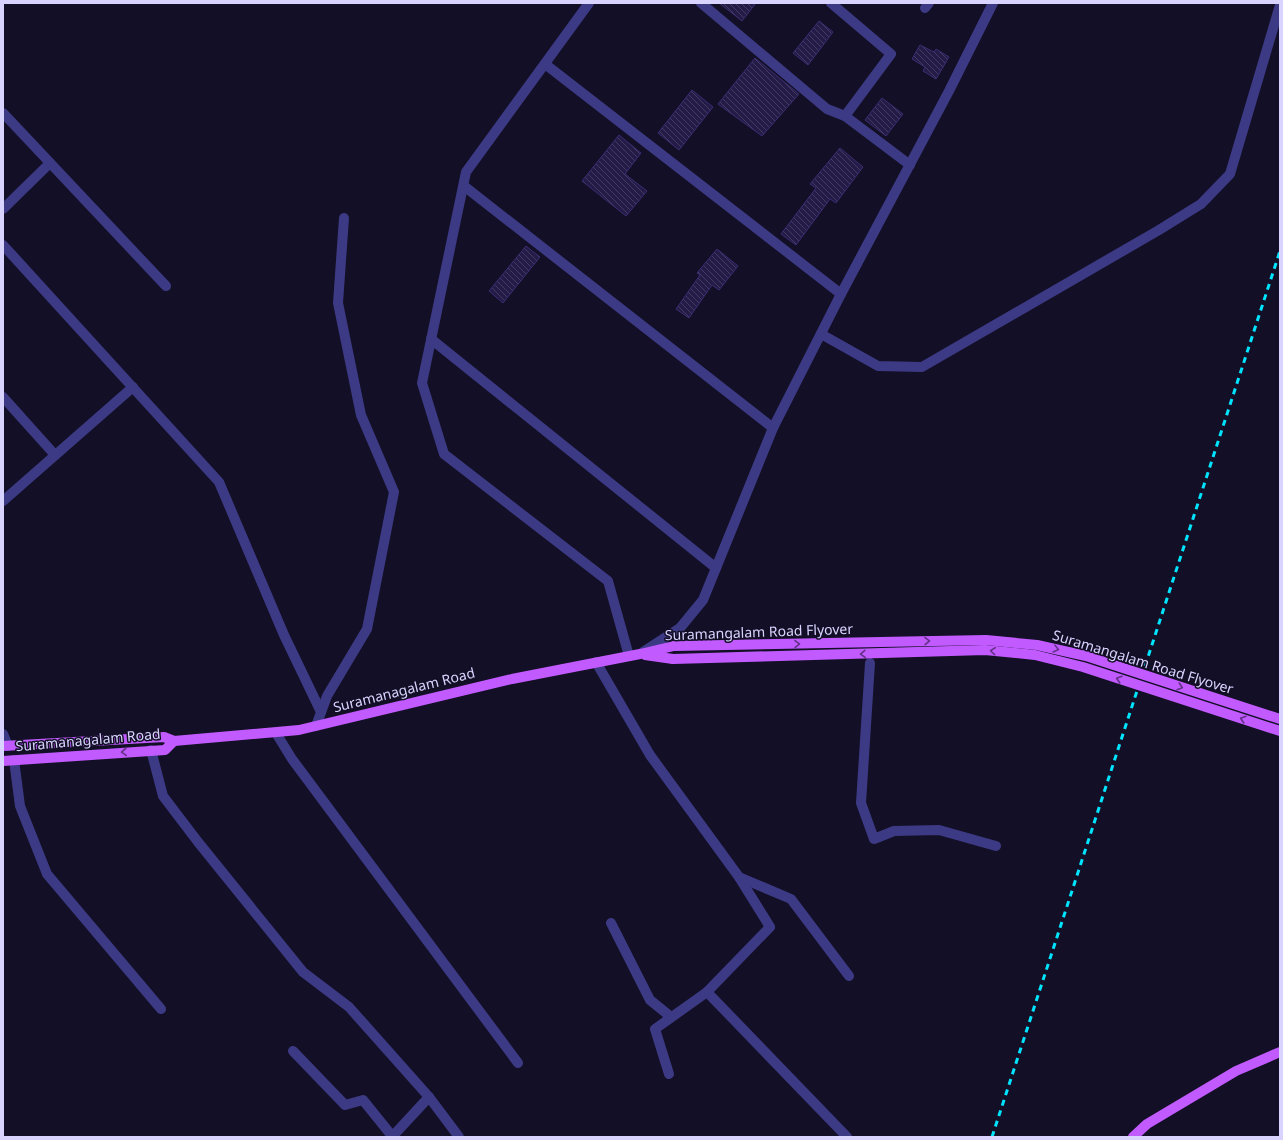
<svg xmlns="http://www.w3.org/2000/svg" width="1283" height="1140" font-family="'Noto Sans',sans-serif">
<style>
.building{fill:url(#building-back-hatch);stroke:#3b2d73}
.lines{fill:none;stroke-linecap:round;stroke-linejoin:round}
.minor{stroke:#3d3a85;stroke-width:10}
.major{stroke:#c25bff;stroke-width:10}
.rail{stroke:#00e5ff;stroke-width:3;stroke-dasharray:6 5;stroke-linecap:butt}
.major-bridge{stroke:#c25bff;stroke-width:10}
.oneway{stroke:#623188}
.labels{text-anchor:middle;stroke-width:3;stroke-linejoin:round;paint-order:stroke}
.street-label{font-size:14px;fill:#d9d4ff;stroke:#130f26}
</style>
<defs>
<pattern id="building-back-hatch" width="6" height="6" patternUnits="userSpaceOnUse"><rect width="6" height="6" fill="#241b47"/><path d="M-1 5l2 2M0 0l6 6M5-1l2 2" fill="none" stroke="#433b63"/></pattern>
</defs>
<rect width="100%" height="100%" fill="#130f26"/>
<g class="building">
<path d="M719,3H756L742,21Z"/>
<path d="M819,21L833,32L808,65L793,53Z"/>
<path d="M920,45L934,52L936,49L949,57L936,79L923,71L925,67L912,59Z"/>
<path d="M755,58L799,94L762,136L718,104Z"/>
<path d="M692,90L713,107L679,150L658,133Z"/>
<path d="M882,98L903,114L886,136L865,120Z"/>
<path d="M619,135L641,153L625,174L647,191L626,216L582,181Z"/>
<path d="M840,148L863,167L836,203L830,199L796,245L781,234L816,188L810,184Z"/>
<path d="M526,246L540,257L503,303L489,291Z"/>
<path d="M717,249L738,266L719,290L712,285L689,318L676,309L700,275L697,273Z"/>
</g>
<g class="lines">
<g class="minor">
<path d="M589,3L466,172L422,383L444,454L608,581L629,656"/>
<path d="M701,3L827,109L845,116"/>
<path d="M831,3L891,54L845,116L910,165"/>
<path d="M925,8L929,3"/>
<path d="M545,64L841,294"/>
<path d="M3,113L166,286"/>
<path d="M464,186L773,428"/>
<path d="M3,209L50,163"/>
<path d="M3,245L219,482L284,635L321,712"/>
<path d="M821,334L878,366L922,367L1159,230L1201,204L1230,174L1280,5"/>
<path d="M431,339L716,568"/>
<path d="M3,397L55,455"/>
<path d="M3,501L133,387"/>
<path d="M643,652L680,628L703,600L773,428L841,294L949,91L993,3"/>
<path d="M596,662L650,755L739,877L770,927L707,992L847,1137"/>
<path d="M870,663L861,803L874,839L894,831L939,830L996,846"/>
<path d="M316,726L327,696L367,629L394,492L361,415L338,303L344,218"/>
<path d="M276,733L292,759L518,1063"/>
<path d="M3,734L8,746"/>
<path d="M151,750L163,796L198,842L303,972L349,1007L429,1097L392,1137"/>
<path d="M14,760L20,806L47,874L161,1009"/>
<path d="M739,877L791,899L849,976"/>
<path d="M611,923L650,1000L671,1017"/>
<path d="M293,1051L345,1105L363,1100L392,1136"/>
<path d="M669,1074L655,1029L707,992"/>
<path d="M429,1097L459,1137"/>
</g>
<g class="major">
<path d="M645,655L673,659"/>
<path d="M3,746L164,737L174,741L299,730L512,679L640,654L674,646"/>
<path d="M3,761L165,750L174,741"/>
<path d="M1133,1137L1147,1124L1236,1071L1280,1052"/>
</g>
<path class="rail" d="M992,1137L1280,251"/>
<g class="major-bridge">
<path d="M674,646L986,640L1037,645L1086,656L1280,719"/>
<path d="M673,659L985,650L1035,655L1083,667L1280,731"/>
</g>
</g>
<defs><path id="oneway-chevron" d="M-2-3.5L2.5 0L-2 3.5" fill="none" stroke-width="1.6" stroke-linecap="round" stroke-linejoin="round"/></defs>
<g class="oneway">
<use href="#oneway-chevron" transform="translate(927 641) rotate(-1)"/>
<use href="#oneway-chevron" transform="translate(797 644) rotate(-1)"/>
<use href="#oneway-chevron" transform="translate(1056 649) rotate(14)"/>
<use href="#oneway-chevron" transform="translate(993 651) rotate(-175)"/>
<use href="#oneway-chevron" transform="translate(863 654) rotate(178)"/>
<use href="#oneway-chevron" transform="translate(1119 679) rotate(-162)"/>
<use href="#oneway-chevron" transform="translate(1180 687) rotate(18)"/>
<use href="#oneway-chevron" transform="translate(1243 719) rotate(-162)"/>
<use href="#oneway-chevron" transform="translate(124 752) rotate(176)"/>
</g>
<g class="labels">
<g class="street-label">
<text transform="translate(759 632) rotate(-2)" y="5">Suramangalam Road Flyover</text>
<text transform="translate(1143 662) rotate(17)" y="5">Suramangalam Road Flyover</text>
<text transform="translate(404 690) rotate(-14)" y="5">Suramanagalam Road</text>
<text transform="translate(88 740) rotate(-5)" y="5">Suramanagalam Road</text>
</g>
</g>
<rect width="1283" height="1140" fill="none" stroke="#d9d4ff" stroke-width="8"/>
</svg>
